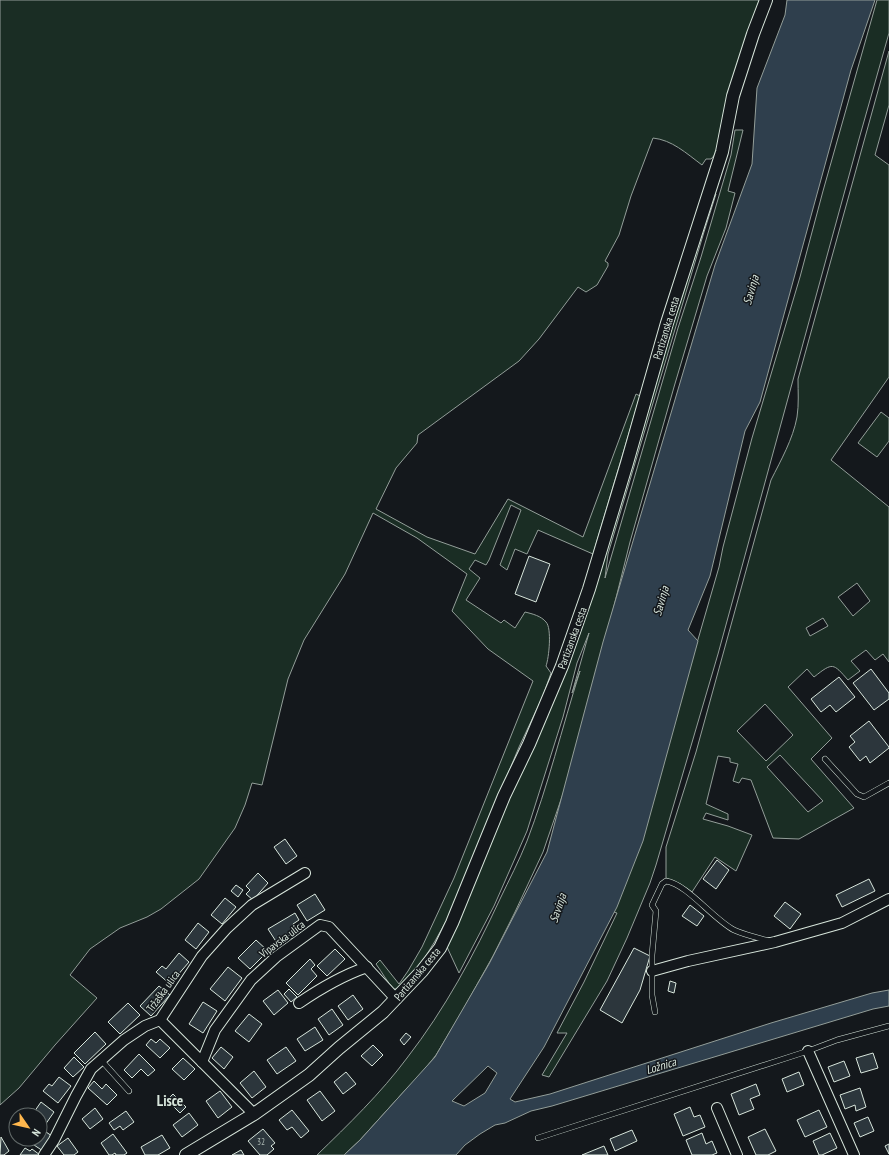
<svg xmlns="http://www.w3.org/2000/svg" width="889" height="1155" font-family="'PT Sans Narrow',sans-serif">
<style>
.green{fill:#1a2d24;stroke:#939e99;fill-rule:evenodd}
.water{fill:#2f3f4d;stroke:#939e99;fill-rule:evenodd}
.building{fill:#2c363c;stroke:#d8e6dc}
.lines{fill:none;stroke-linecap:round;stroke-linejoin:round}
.service-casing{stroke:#d8e6dc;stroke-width:6}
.minor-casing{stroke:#d8e6dc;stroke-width:12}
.tertiary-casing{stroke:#d8e6dc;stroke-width:14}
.service{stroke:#14181c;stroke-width:5}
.minor{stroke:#14181c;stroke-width:10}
.tertiary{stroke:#14181c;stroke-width:12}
.labels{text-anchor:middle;stroke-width:3;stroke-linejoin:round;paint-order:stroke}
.number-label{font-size:9px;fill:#adbab4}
.street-label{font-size:11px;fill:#d8e6dc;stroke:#14181c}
.water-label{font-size:12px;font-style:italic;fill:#d8e6dc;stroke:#14181c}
.district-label{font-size:15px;font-weight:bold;fill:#d8e6dc;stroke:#14181c}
</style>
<rect width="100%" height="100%" fill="#14181c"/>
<g class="green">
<path d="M0,0H761L718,151L711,159H706L702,165C686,153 672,140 653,138L631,196L619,235L605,261L608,263V266L597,285L586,292L578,287L539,339L519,361L418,435L417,443L396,468L376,509L427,537L475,554L508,499L583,537L636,394L640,396L593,554L538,530L527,554L515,549L507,570L500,565L521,510L511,505L489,560L486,565L475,560L469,569L480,578L466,600L501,623L504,620L515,628L525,612C533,614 541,616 546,622C552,628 549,658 546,666L551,673L543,696L519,747L449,916L435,941L419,967L399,989H394C387,982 382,972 376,964L380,960L399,984L408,971L422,947L454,878L533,681L488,649L452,611L467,574L417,538L373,513L345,574L304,640L288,679L262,785L252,783L245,805L235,828L199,879L161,909L147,917L120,928L90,949L70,975L97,998L55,1045L19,1088L0,1105Z"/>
<path d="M877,0H889V33L859,139L718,654L656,865L650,883L627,938L607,981L549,1077L542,1075L567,1033H557L584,982L617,913L613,912L697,643L719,567L723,547L752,438L800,277L823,191Z"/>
<path d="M889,51V105L875,155L889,165V377L831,460L889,507V662L883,654L875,660L866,650L851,661L860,671L848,680C833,663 833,662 814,677L807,669L788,687L832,738L811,759L854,808L799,839L773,838L751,780L742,778L739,783L733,781L738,764L730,762V758L718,756L706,804L728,814V820L706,813L703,819L728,826L752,835L736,871L715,857L692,892L680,884L666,878V847L696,752L771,480C781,460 793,439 797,417C799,404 798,392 798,379ZM857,583L870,601L853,616L838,597ZM823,618L828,626L810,636L806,628ZM765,704L793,735L766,761L737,731ZM780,755L823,801L808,812L767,767Z"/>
<path d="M735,130H743L728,191L735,193L726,228L707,276L674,387L630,542L612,614L566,785L543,852L515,912L493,956L460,1015L436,1055L417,1079L408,1087L360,1140L344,1155H317C348,1125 381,1093 407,1058C445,1009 474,955 500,899C509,880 519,861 527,841C548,786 562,728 580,671L572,693L589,633L577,663L563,717L527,831L494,906L459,973L447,947L511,793L547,713L711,194H716L704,232L608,554L605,578L678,328L701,257L731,155Z"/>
<path d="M881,412L889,418V441L877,457L858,443Z"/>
</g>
<path class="water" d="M787,0H875L851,70L760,402L745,431L710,576L688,630L698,641L643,841L617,907L544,1047L510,1099L515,1102L550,1094L771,1023L872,993L889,990V1006L873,1009L552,1106L531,1111L505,1123L495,1125L480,1134L465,1145L456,1155H344L360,1140L435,1057L489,964L547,852L603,642L715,265L752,164L757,88L785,15ZM488,1066L497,1073L485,1093L464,1106L452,1101Z"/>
<g class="building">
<path d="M529,556L550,564L536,602L515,594Z"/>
<path d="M871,669L889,693V699L874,710L853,683Z"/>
<path d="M839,677L855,697L836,712L830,705L821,712L811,699Z"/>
<path d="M869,721L889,747V748L870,763L866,756L860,761L849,747L855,742L850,736Z"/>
<path d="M285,839L297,856L286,864L274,847Z"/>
<path d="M717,860L729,870L716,889L703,879Z"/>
<path d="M258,873L268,883L253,900L246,894L250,890L246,886Z"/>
<path d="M869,879L875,891L842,907L836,895Z"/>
<path d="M236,885L243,890L238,897L231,891Z"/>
<path d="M315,894L325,910L307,921L297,905Z"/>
<path d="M225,898L236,907L222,924L211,915Z"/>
<path d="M785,902L801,914L790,929L774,916Z"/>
<path d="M690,905L704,916L697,926L682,916Z"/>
<path d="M295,913L299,920L293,924L297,931L277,943L268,929Z"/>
<path d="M198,923L209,932L196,949L185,940Z"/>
<path d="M256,940L268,951L250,969L238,958Z"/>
<path d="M634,948L650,956L640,990L622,1023L600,1010Z"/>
<path d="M335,949L345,959L327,976L317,966Z"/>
<path d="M179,953L189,962L170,984L156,972L162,966L166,969Z"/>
<path d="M310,959L315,965L311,969L317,976L298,995L286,983Z"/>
<path d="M228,967L242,978L225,1001L210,989Z"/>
<path d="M670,981L676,983L674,993L668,991Z"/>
<path d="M159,986L170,995L151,1016L140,1006Z"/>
<path d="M289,989L297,997L291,1002L284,994Z"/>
<path d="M278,990L288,1003L274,1015L263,1001Z"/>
<path d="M353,995L363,1009L348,1020L338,1006Z"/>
<path d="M203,1002L217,1011L203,1033L189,1024Z"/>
<path d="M128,1003L140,1015L120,1034L108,1022Z"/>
<path d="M332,1009L343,1025L329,1035L318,1019Z"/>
<path d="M249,1014L262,1024L249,1042L235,1031Z"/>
<path d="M315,1027L323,1040L305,1051L297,1039Z"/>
<path d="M95,1032L106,1044L85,1064L74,1053Z"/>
<path d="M406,1033L411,1037L404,1045L400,1040Z"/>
<path d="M151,1039L156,1043L160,1039L170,1048L160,1058L146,1045Z"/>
<path d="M373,1045L383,1055L372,1066L361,1056Z"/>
<path d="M221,1047L233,1057L224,1069L212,1058Z"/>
<path d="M286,1047L296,1061L277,1074L267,1060Z"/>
<path d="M873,1053L878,1068L861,1073L856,1058Z"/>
<path d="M139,1054L155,1070L148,1076L141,1069L132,1078L124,1070Z"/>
<path d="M74,1057L84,1067L73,1077L64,1068Z"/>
<path d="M183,1058L195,1069L184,1080L172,1069Z"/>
<path d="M844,1061L850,1076L834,1082L828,1067Z"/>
<path d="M254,1071L266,1087L252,1098L240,1083Z"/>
<path d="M346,1072L356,1084L343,1094L334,1082Z"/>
<path d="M799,1072L804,1085L787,1092L782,1079Z"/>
<path d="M59,1077L71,1086L58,1103L43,1091L49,1084L52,1086Z"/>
<path d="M94,1081L102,1089L106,1084L117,1095L107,1105L88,1088Z"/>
<path d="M756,1084L760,1095L750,1099L754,1109L739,1115L731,1094Z"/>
<path d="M860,1088L866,1107L856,1111L855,1105L845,1109L840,1095Z"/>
<path d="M220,1091L232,1107L218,1118L206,1101Z"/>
<path d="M320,1091L335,1111L322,1121L307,1100Z"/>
<path d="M173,1094L186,1107L180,1113L167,1100Z"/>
<path d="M41,1102L54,1112L45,1125L40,1121V1115H32Z"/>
<path d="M690,1107L694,1117L700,1115L705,1127L683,1136L674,1114Z"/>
<path d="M95,1108L103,1119L90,1129L82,1119Z"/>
<path d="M292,1110L309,1131L301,1138L292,1127L287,1130L279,1120Z"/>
<path d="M819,1110L827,1127L805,1137L797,1120Z"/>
<path d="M126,1111L134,1122L123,1130L120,1126L114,1130L109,1123Z"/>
<path d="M189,1113L198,1125L182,1137L173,1125Z"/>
<path d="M868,1117L874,1131L860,1137L854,1123Z"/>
<path d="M40,1128L52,1136L43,1151L31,1143L34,1139H40Z"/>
<path d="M263,1129L275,1143L271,1146L274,1149L267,1155H260L248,1141Z"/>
<path d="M765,1129L776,1151L768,1155H756L748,1137Z"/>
<path d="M632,1130L637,1141L615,1151L610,1139Z"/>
<path d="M702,1133L706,1144L712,1141L717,1153L712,1155H692L686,1140Z"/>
<path d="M830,1133L837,1148L822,1155H819L813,1141Z"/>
<path d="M113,1134L127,1153L124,1155H116L115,1153L112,1155H109L101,1143Z"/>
<path d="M162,1135L170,1148L158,1155H145L141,1147Z"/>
<path d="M1,1137L9,1151L4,1155H0Z"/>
<path d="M68,1138L78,1152L74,1155H64L57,1146Z"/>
<path d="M889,1144V1154L885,1146Z"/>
<path d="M604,1146L608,1155H582Z"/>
<path d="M25,1148L30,1151L32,1149L40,1155H20Z"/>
<path d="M241,1150L244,1155H232Z"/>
</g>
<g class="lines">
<defs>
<g id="service">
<path d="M825,759L857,794L864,797L889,783"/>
<path d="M655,1012L652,995V955L656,911L652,905L662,884L666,881C687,884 713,919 734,930C745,935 758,938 770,941"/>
<path d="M101,1060L129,1091"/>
<path d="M538,1138L808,1051L837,1040L889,1026"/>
</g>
<g id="minor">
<path d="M652,971L688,961L775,942L842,923L889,899"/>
<path d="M299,1003C321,988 341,976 367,967"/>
<path d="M160,1020L254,1114"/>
<path d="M808,1051L854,1155"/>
<path d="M202,1062L215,1030L251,980L276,957L320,925L329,927L396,999"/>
<path d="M717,1108L737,1155"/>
<path d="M44,1155L54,1140L76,1096L91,1069L124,1040L145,1026L160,1020L202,956L227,928L252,905L305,873"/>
</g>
<path id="tertiary" d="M186,1155L254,1114L309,1075L339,1048L383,1012L422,971L440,948L452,923L504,796L529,744L562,666L589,589L627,463L667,323L722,152L733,96L753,34L766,0"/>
</defs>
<use href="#service" class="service-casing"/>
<use href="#minor" class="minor-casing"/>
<use href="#tertiary" class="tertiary-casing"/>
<use href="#service" class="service"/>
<use href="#minor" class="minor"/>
<use href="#tertiary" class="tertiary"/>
</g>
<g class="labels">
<g class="number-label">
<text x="261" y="1145">32</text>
</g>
<g class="street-label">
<text transform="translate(666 328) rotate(-73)" y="4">Partizanska cesta</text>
<text transform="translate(572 638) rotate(-70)" y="4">Partizanska cesta</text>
<text transform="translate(282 939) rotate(-37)" y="4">Vipavska ulica</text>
<text transform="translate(417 974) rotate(-50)" y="4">Partizanska cesta</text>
<text transform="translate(163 991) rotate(-54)" y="4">Tržaška ulica</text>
</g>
<g class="water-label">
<text transform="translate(751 290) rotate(-74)" y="4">Savinja</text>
<text transform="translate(661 601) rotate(-74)" y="4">Savinja</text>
<text transform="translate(558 908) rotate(-71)" y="4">Savinja</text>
<text transform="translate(661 1066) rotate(-17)" y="4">Ložnica</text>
</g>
<g class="district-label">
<text x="170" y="1106">Lisce</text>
</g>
</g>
<g transform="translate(28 1127) rotate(124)"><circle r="19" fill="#14181c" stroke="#626a69"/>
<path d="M0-3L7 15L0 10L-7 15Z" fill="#ffb74d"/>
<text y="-6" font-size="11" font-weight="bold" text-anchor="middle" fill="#d8e6dc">N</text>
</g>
</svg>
